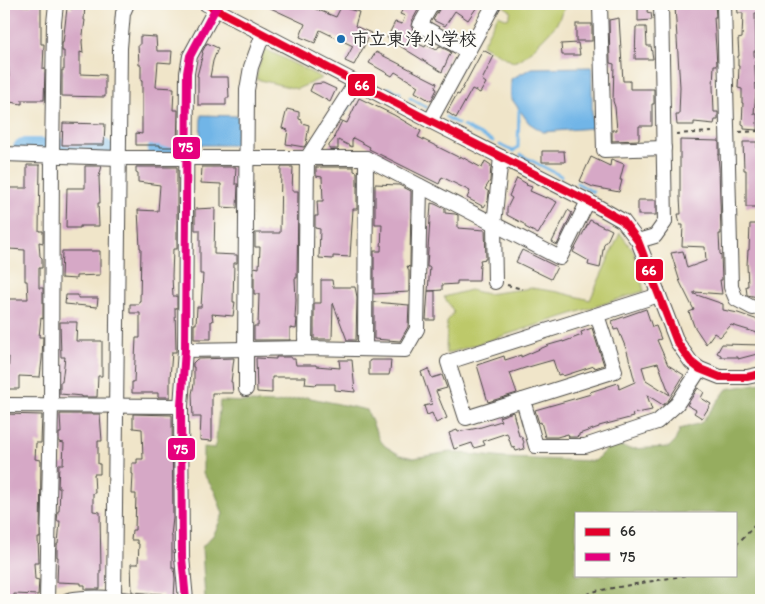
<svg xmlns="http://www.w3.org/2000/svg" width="765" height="604" font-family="Itim,'Klee One',sans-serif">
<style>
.green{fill:#bdc96b;stroke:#747a4b}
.forest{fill:#96ad5f;stroke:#606c45;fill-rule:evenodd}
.water{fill:#71b5e7;stroke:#4e7089}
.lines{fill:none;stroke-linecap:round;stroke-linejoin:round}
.stream{stroke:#71b5e7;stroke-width:3}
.river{stroke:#71b5e7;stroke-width:20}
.building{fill:#d6a8c6;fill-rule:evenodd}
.minor-casing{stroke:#494743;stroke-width:16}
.path{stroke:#494743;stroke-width:2;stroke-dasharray:4 4;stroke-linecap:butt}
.minor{stroke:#fff;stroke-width:14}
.bus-1-casing{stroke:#fdfcf7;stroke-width:11}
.bus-2-casing{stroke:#fdfcf7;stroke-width:11}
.bus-1{stroke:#e4002b;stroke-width:8}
.bus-2{stroke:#e5007d;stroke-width:8}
.poi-dot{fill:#1f6fb2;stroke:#fdfcf7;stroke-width:2}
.labels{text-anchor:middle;stroke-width:4;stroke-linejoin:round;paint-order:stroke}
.poi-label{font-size:18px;font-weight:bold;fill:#2b2b2b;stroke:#fdfcf7;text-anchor:start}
.line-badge{stroke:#fdfcf7;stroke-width:2}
.badge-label{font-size:14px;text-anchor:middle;font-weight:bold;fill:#fff}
</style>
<rect width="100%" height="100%" fill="#fdfcf7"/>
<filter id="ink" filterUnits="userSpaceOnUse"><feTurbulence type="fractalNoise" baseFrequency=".02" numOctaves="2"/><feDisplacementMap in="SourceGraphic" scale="10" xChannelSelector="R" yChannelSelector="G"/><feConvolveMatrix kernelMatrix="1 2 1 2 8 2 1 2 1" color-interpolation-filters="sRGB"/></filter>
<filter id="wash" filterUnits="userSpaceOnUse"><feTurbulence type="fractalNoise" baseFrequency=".0096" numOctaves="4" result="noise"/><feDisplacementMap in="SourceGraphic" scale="20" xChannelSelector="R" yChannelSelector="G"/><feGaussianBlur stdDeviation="1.12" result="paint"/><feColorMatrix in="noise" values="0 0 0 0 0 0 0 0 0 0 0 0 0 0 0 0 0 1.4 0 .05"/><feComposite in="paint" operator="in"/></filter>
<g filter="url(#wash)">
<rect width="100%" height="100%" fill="#f0e5c9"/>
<g class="green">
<path d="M503,4H566L556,25L532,50L521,59L513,62L482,45L498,15L508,19L511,11L502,5Z"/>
<path d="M264,50H267L322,78L297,89L256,79L259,66Z"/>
<path d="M620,233L634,252L644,291L446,354L447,321L454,312L444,297L470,290L487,294L532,288L558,292L590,300Z"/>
</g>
<path class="forest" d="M761,383V600H205L202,547L214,534L223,514L215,492L203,473V447L215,448L220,401L276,403L306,397L367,410L379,439L385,446L400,455L414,458L450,452L504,458L595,461L606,449L613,444L630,449L669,447L675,441L680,429L701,423L727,389ZM576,513H736V575H576Z"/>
<g class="water">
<path d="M592,67V128L543,132L529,123L511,98V79L532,68Z"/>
<path d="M201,115L238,116L239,145H200Z"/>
</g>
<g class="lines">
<g class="stream">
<path d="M388,88L400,93"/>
<path d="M410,98L426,107"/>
<path d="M344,113L353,100"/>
<path d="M446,117L458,124"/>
<path d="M463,126L493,141"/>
<path d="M500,145L513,151L518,147L519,110"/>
<path d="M521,155L561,176"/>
<path d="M577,183L593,192"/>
</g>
<g class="river">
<path d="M23,148H44"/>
<path d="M62,148H76"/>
<path d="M82,148L104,149"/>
<path d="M157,151H178"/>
</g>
</g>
<g id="blocks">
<g class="building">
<path d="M31,4H41V44H44L43,69H45L44,100H22V104L10,102L8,55H7V44L8,5L31,6Z"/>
<path d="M72,4H85L84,20H85L82,42L83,53L80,52V74L105,75V97L62,96V70H64V51H62V43H63L67,8L72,9Z"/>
<path d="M262,4H303L336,17L341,7L359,12L355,26L371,33L354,65L345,61L353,46L320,30L315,43L300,37L305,24Z"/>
<path d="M406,4L418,10L412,21L411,26L413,30L408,39L425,47L426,45L437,50L439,46L451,52L442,72L387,38L395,22L402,24L405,16L400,14Z"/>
<path d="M441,4H479L468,20L455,11L445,26L433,20L440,8Z"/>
<path d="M638,4H648L647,12L651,13L652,20L638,21Z"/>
<path d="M690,4H715L716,17H714L717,65H714L713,86L714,112H718V120H715L714,124L694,122V125H677L676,115H679L680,87L675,6Z"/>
<path d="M737,4H761V13H755L756,51H754L756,91L754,114H757V130L744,129V125L742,124L743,103H742V89L738,88L739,66H738V56H739L738,39L742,38L743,13H738Z"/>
<path d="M619,18L623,81H630V89H654V104H652V126H639V140L612,141V130H617L615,107L613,101L614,64L610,63L609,20Z"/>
<rect x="576" y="24" width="16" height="17"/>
<path d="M636,27H646L647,46H651L653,59H635Z"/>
<path d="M140,36L156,37L157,51H172L171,63L158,62L156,87L174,88L173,110H178L177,147H160V145H136V133L142,134V81H141V65H139L138,45H140Z"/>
<path d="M207,43L218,48L213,61L210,77H228L229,98H226V105H198V76H197L203,53L202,52Z"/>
<path d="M578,43L580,55H562L561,44Z"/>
<path d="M483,50L494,56L482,80L486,83L480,93L472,89L456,118L447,112L457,94L459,95Z"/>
<path d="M376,52L437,83L435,88L437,89L431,101L415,92L418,86L395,72L392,76L369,63Z"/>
<path d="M323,83L336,89L330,102L310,91L313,84Z"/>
<path d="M359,98L394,115L421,131L418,137L460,158V156L482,168L485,161L491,165L490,181L485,189L489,192L488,201L484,207L467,198L470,191L442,177L439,184L369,149L370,147L353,138L352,141V147L338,140V149H329V145L335,138L334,137L342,121L347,123Z"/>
<path d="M287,109L299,112V119L302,120V123L309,125L306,144L304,147L286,144L288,130L282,128Z"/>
<path d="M63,123L105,124L104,145H62Z"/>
<path d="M680,140L719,141V155H718L719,168L721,234H719L720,254L721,255L722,280H720L722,294L694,292V294L723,304V310L738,313L761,321V334L731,325L720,337L714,333L706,344L694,326L689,312L694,310L680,282L671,253L683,251L687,268L706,261L705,247L682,246L683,225H680L678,214H681L680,197Z"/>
<path d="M743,142H757V179H758L760,207H746V170H744Z"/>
<path d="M542,151H564L565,162H542Z"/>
<path d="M591,157L610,166L611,159L624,164L620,180H622L619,192L593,187L580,181Z"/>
<path d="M27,165H40L39,231H43V243L39,242L40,256L42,258V268H39V288H43V319L41,318L39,337H43L42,359L40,377L19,376V389H4V380H8L9,357H4V337H7V299H28L27,281H25V250L9,249V233H7L8,218V188H27Z"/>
<path d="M85,166H102L99,177L100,203H98L99,226H80V228H66L67,188H85Z"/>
<path d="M136,167H177V249H173L172,276L173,296H177V308H175L176,352H172L170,378V397H158V393H132V382H134L136,338H140V313H130V304H139V301H140L141,248H140L138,210L158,211L160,185L138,182V173L136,172Z"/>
<path d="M202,167H236L235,184H238L237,208L221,207V184L201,183Z"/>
<path d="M281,167H293L292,191H298L297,278H295L296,300L295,319H297L296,329L290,328V340H254V326H258L259,294H254V267L259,268L260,247H255V233H280Z"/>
<path d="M316,167H354V171L357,172V209H353L350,257L333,256V259L319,258L320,229L315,228V216H318L317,201H323L322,177L316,176Z"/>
<path d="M517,178L527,184L526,185L532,187L530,191L546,198L547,197L557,202L538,234L525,227V225L524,224L507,215V208L512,198L509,196Z"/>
<path d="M375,184L399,185L411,191L410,267L407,266L409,271V292L374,294V251H381L382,224H375Z"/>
<rect x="638" y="200" width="18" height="15"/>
<path d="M431,203L435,204L445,209V213L455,214L458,215V228L485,230L486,259L480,260L481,264H480L479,281H457V284L442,285V290L428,291L430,267H427V266Z"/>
<path d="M215,208L214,254L237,255V263H234L233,302H235L233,316L212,314L213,321H211V339H194V324H196L197,307H201L203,274H200V230H195V209Z"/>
<path d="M568,210L572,213L557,245L552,242Z"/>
<path d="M590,220L604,227H606L612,230L608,239L604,244L600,268L588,265L589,261L573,252Z"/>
<path d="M750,224H760L761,243H759L761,280H758V297L747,295L746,286H748L747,265L748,250H749Z"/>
<path d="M522,250L557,267L551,279L516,262Z"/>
<path d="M62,251H100V275L76,276V279L61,278Z"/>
<path d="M321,280H332L333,287H355L357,297L356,340H347L333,303L332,339H314V303H321Z"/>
<path d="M428,291H435V320H426Z"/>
<path d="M66,295H78V298H98L97,307L65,304Z"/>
<path d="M374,302L409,305L408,327L400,341L374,339Z"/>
<path d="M646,309L652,327L656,326L661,339L657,340L668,365L684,375L668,401L663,405L647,395L652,410L632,414L633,417L599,426V427L579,434V436L576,437H569L568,434L557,437H545L541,422L539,423L535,410L591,394L590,392L618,383L619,389L635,382L627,351L618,329L614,330L612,321ZM658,363L670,395L646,380L642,367Z"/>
<path d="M60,322H77L76,341H102V376H98L97,397H82V396L60,394V382H62L65,357H61Z"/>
<path d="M592,328L604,365L595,368L594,366L563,376L562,374L558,375L553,360L525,368L510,373L517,393L488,402L477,365L504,356L505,360L521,355V357L549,345L563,341V342L582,335L581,332Z"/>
<path d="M722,344L761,345V353L738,359V357H721V355L717,353Z"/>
<path d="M276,357H291V359H295L296,365H316V366L340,368L339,360H352L355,392L335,390V384H316L317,385L305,384L306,377H272V393L257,392L256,358L276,359Z"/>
<path d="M234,358L231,382H232L233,393H212V441L200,440L201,417H193L192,394L194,384V367H193V363L197,359Z"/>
<path d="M371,360H391L390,371L389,375H369V361Z"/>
<path d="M428,369L432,378L442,375L447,388L436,391L447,418L436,423L432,413L427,415L424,406L432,404L421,372Z"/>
<path d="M698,388L704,392L701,398L711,404L702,418L694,413L696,410L687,405Z"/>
<path d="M513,412L519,436H521L524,442L523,444L524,449L516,451L514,447L512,448L507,433L483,441L485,445L474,448L472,443L454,449L449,433L457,430L458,432L478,428L501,421L499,417Z"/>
<path d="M4,414L42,415L41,443H36L35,459L41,460L40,538H38L39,563H34L35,579L39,580L38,595L14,594V600H4Z"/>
<path d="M60,414H100L102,441H98V464H100V474H94L95,493H93V511L100,512L101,571H100V589H85V585H81V583L57,582L58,557H57V544H58L60,521H57L58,511H59L60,488H58L59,464H63L64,443L59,442V433H61Z"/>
<path d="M133,414L172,415L173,518L171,536H172V568H174L175,579L174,599L163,598L164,595L161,594L132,592L131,564H138L139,544L137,543V540H131L132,530H135L136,494H132L133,474H132V463H137V459H143L142,429L133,428Z"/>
</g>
</g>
</g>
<g filter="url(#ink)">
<use href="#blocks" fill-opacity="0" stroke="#494743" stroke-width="1"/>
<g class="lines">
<defs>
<g id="minor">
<path d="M206,4L430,121L588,201L623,221L638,241L677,342L691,362L700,369L720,377H747L761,374"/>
<path d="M432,4L420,25L468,52"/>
<path d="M600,4L604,150L664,148"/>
<path d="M724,4L731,287L736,299L753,308L761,306"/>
<path d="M430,121L494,4"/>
<path d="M4,154L119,158H366L560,258L588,201"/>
<path d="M638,241L655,236L665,222L661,4"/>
<path d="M495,282L494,224L501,157"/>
<path d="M597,315L615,371L466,418L448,362L659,295"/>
<path d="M305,348L307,158L356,82"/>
<path d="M245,349L247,90L251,67L263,34"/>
<path d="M365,349L366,158"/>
<path d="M185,350L305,348L405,350L417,329L420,186"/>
<path d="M246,389V349"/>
<path d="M523,400L536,446H585L657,422L677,404L700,369"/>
<path d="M4,405L181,406"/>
<path d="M114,598L120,48L123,13L127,4"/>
<path d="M47,600L51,405L52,155L54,23L56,4"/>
<path d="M68,600C88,596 109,597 130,600"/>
<path d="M186,600L182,557L181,406L185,350L187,73L190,56L218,4"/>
</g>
</defs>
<use href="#minor" class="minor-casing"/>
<g class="path">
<path d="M739,132L761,131"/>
<path d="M676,134L714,132"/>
<path d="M507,285L523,289"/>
<path d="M736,545L761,519"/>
<path d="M572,600L596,591L687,575"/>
</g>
<use href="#minor" class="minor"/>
<defs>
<path id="bus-1" d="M206,4L430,121L588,201L623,221L638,241L677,342L691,362L700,369L720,377H747L761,374"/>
<path id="bus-2" d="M186,600L182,557L181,406L185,350L187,73L190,56L218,4"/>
</defs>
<use href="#bus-1" class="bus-1-casing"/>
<use href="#bus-2" class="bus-2-casing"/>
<use href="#bus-1" class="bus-1"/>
<use href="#bus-2" class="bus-2"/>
</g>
</g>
<circle class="poi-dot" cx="341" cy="39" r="5"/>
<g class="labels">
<g class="poi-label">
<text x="351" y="45">市立東浄小学校</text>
</g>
</g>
<g class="line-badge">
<rect x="347" y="73" width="29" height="24" rx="5" fill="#e4002b"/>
<rect x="172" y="136" width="29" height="24" rx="5" fill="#e5007d"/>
<rect x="635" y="258" width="29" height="24" rx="5" fill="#e4002b"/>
<rect x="167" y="437" width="29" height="24" rx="5" fill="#e5007d"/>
</g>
<g class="badge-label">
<text x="362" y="90">66</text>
<text x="186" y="152">75</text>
<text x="649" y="275">66</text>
<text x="181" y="454">75</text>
</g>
<rect width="765" height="604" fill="none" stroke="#fdfcf7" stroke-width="20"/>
<rect x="575" y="512" width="162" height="65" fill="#fdfcf7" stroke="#a9a8a5"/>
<rect x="585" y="528" width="25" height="8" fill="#e4002b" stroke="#a9a8a5"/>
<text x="620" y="536" font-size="15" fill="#2b2b2b">66</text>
<rect x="585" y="553" width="25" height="8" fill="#e5007d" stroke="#a9a8a5"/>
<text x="620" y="562" font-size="15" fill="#2b2b2b">75</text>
</svg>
